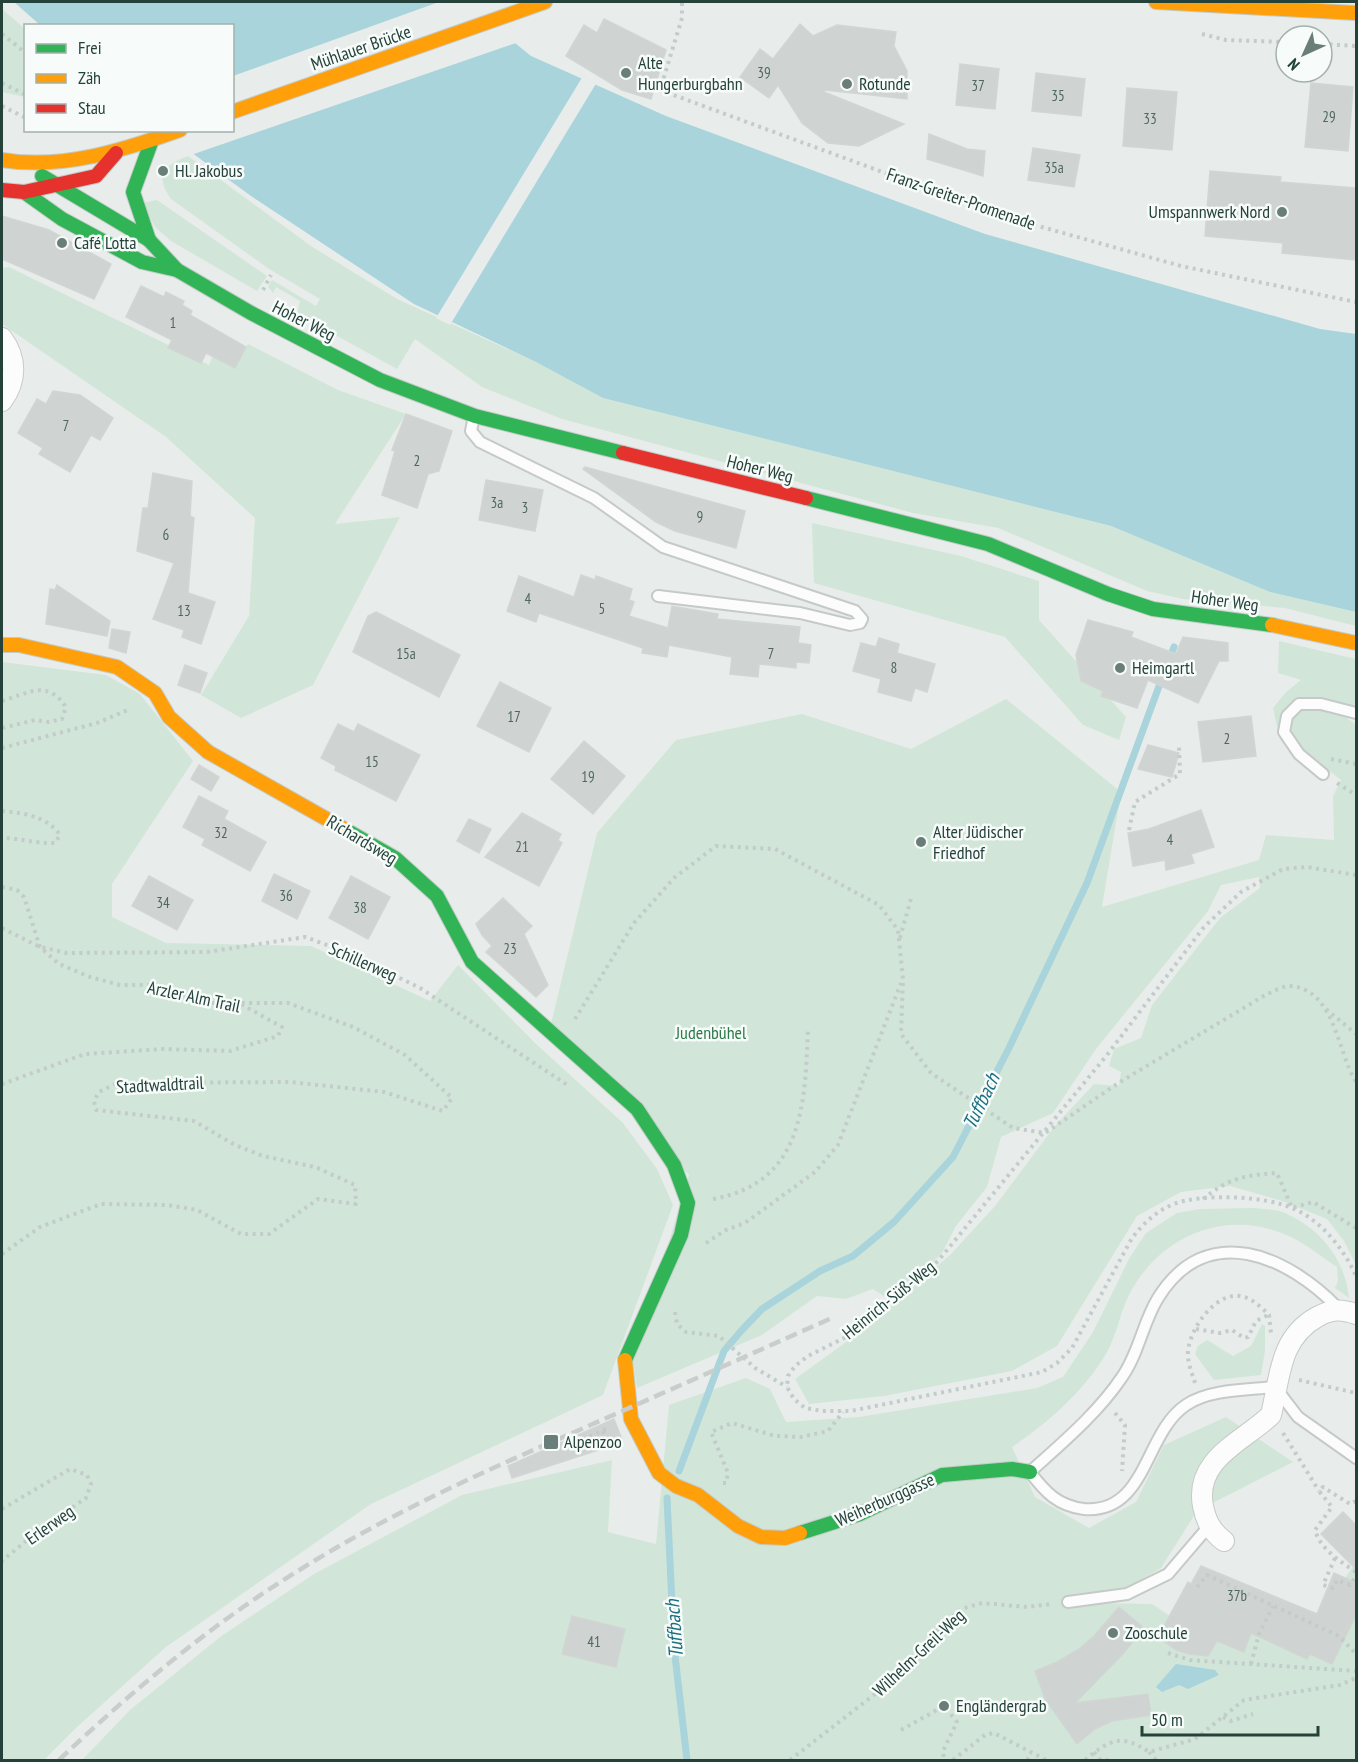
<svg xmlns="http://www.w3.org/2000/svg" width="1358" height="1762" font-family="'PT Sans Narrow',sans-serif">
<style>
.green{fill:#d1e6d8}
.water{fill:#a9d4db}
.pier{fill:#e8edeb}
.lines{fill:none;stroke-linecap:round;stroke-linejoin:round}
.stream{stroke:#a9d4db;stroke-width:7}
.building{fill:#cfd4d2;stroke:#d1d6d4;stroke-width:1.5}
.lane-casing{stroke:#c5cac8;stroke-width:14}
.street-casing{stroke:#c5cac8;stroke-width:22}
.fast-casing{stroke:#c3cbc8;stroke-width:16}
.slow-casing{stroke:#c3cbc8;stroke-width:16}
.jam-casing{stroke:#c3cbc8;stroke-width:16}
.path{stroke:#c3ccca;stroke-width:4;stroke-dasharray:3 4.5;stroke-linecap:butt}
.lane{stroke:#fcfcfc;stroke-width:10}
.street{stroke:#fcfcfc;stroke-width:20}
.fast{stroke:#30b455;stroke-width:14}
.slow{stroke:#ff9f0a;stroke-width:14}
.jam{stroke:#e5322d;stroke-width:14}
.rail{stroke:#c9cdcc;stroke-width:4.5;stroke-dasharray:12 6;stroke-linecap:butt}
.poi-dot{fill:#697e78;stroke:#f7fbf9;stroke-width:2}
.labels{text-anchor:middle;stroke-width:5;stroke-linejoin:round;paint-order:stroke}
.number-label{font-size:15px;fill:#506761}
.street-label{font-size:18px;fill:#24423a;stroke:#f7fbf9}
.poi-label{font-size:18px;fill:#24423a;stroke:#f7fbf9;text-anchor:start}
.park-label{font-size:18px;fill:#2d7a4b;stroke:#f7fbf9}
.water-label{font-size:20px;font-style:italic;fill:#1c6f80;stroke:#f7fbf9}
</style>
<rect width="100%" height="100%" fill="#e8edeb"/>
<g class="green">
<path d="M2,9L25,29V97L2,92Z"/>
<path d="M188,156L311,246L397,299L534,361L603,398L1111,526L1270,592L1356,612V626L1285,608L1183,599L1147,591L998,528L913,513L562,419L482,387L415,339L397,369L297,314L300,301L276,287L273,293L268,287L272,280L316,306L320,299L269,269L171,199C154,175 164,165 188,156Z"/>
<path d="M157,200L267,276L257,291L171,241L155,227L142,203Z"/>
<path d="M9,267L209,365L222,335L246,347L248,344L338,390L406,414L335,524L400,517L313,685L241,718L201,695L249,616L255,518L166,437L2,324V268Z"/>
<path d="M812,523L961,556L1039,581V620L1126,717L1119,740L1083,725L1005,637L814,583Z"/>
<path d="M1279,641L1356,659V716L1343,715L1356,725V1265L1344,1241L1327,1219L1279,1200L1230,1186L1181,1192L1137,1216L1057,1346L1012,1371L884,1396L809,1404L795,1379L871,1324L951,1254L995,1206L1054,1127L1094,1084L1119,1086L1121,1072L1109,1066L1114,1049L1141,1038L1152,1005L1220,918L1260,888L1259,877L1221,885L1208,911L1096,1049L1053,1113L1001,1137L987,1187L956,1226L942,1253L893,1302L873,1289L846,1299L817,1296L762,1335L637,1388L633,1361L689,1175L550,1028L597,833L676,740L802,714L911,749L1006,699L1121,792L1102,907L1259,860L1266,835L1334,840L1333,796L1341,780L1278,731L1273,708L1286,692L1301,680L1278,673Z"/>
<path d="M2,662L106,675L140,694L193,761L112,884V917L166,943L311,946L430,1001L458,965L536,1044L623,1123L657,1169L673,1205L603,1395L371,1504L166,1647L77,1727L44,1760H2Z"/>
<path d="M1253,1208C1263,1209 1276,1209 1285,1213C1321,1229 1345,1259 1349,1298L1335,1288L1338,1281L1337,1267C1323,1258 1310,1247 1295,1239C1233,1207 1165,1231 1131,1291C1120,1311 1117,1335 1106,1354C1083,1392 1048,1423 1012,1447L1035,1497L1089,1528L1136,1502L1164,1445L1226,1417L1293,1462L1197,1511L1161,1568L1102,1603L1152,1604L1173,1618L1201,1566L1317,1614L1333,1574L1345,1578L1356,1562V1760H82L130,1710L220,1637L314,1574L462,1495L612,1460L608,1532L656,1544L669,1405L746,1378L770,1389L786,1422L859,1417L1037,1388L1063,1377L1093,1332L1130,1257L1146,1233L1177,1213L1200,1209Z"/>
<path d="M1262,1324L1265,1326V1351L1261,1375L1214,1380L1195,1354L1198,1346L1207,1340L1233,1356L1251,1346Z"/>
</g>
<g class="water">
<path d="M14,2H465L531,56L666,116L985,234L1320,329L1356,334V612L1270,592L1111,526L603,398L534,361L414,304L251,196L162,131L232,130V26L40,25Z"/>
<path d="M1176,1664L1215,1670L1219,1675L1188,1689L1179,1685L1162,1692L1156,1687Z"/>
</g>
<g class="pier">
<path d="M439,2H470L519,42L191,155L159,130H232L233,76Z"/>
<path d="M583,76L597,82L450,325L436,318Z"/>
</g>
<g class="lines">
<g class="stream">
<path d="M1169,659L1174,647"/>
<path d="M679,1471L724,1351L741,1331L762,1309L820,1271L853,1256L894,1222L953,1157L1009,1048L1087,883L1162,678"/>
<path d="M667,1498L674,1647L687,1760"/>
</g>
</g>
<g class="building">
<path d="M604,19L666,50L651,99L622,90L566,56L584,25L597,33Z"/>
<path d="M800,24L813,36L837,25L896,32L894,46L907,71V99L825,90L824,92L904,124L859,146L828,143L802,123L778,85L769,98L740,77L760,49L773,59Z"/>
<path d="M960,64L999,69L995,109L956,105Z"/>
<path d="M1036,73L1085,79L1081,116L1032,111Z"/>
<path d="M1311,83L1353,87L1348,151L1305,147Z"/>
<path d="M1127,88L1177,92L1172,150L1123,146Z"/>
<path d="M929,134L967,149L985,151L983,176L927,159Z"/>
<path d="M1033,148L1080,155L1074,187L1028,180Z"/>
<path d="M1210,171L1281,177L1280,182L1356,188V260L1282,253L1283,243L1205,236Z"/>
<path d="M2,216L49,230L111,264L94,299L2,259Z"/>
<path d="M141,286L164,297L166,292L184,301L182,305L192,311L190,315L246,347L235,368L206,353L201,363L168,348L172,340L126,317Z"/>
<path d="M53,391L80,395L113,418L100,440L91,435L70,472L39,454L43,448L18,433L37,399L46,404Z"/>
<path d="M406,414L452,431L439,471L428,474L417,508L382,495L395,451L392,450Z"/>
<path d="M585,467L745,511L736,548L675,531L656,522L583,469Z"/>
<path d="M153,473L192,481L190,516L194,518L188,593L215,602L201,644L182,637L184,630L153,619L174,563L137,551L143,508H148Z"/>
<path d="M486,480L543,490L535,531L479,520Z"/>
<path d="M581,575L595,580L596,576L632,589L629,600L634,602L629,616L668,628L672,606L718,614L717,619L800,627L798,643L811,645L809,663L796,662V668L759,664L758,677L730,674L732,657L669,645L667,657L642,653L643,648L539,613L536,622L507,611L519,576L574,597Z"/>
<path d="M57,585L110,621L107,636L46,624L50,589L55,590Z"/>
<path d="M376,612L460,655L439,697L353,652L368,616Z"/>
<path d="M1088,620L1133,632L1131,637L1176,654L1183,637L1228,643V661H1219L1198,703L1148,680L1137,708L1101,696L1103,691L1081,681L1076,655Z"/>
<path d="M112,629L130,632L126,653L109,648Z"/>
<path d="M879,638L899,644L897,653L935,664L927,692L915,688L911,701L878,692L881,679L853,671L861,643L876,647Z"/>
<path d="M185,665L207,673L200,693L178,685Z"/>
<path d="M500,682L551,708L529,752L477,726Z"/>
<path d="M1251,716L1256,756L1203,762L1198,722Z"/>
<path d="M338,724L354,732L358,724L420,755L396,801L335,770L336,766L321,758Z"/>
<path d="M584,741L625,776L593,814L551,779Z"/>
<path d="M1148,745L1179,753L1172,777L1138,769Z"/>
<path d="M199,765L219,777L211,791L191,779Z"/>
<path d="M199,796L228,811L224,819L266,842L250,871L202,845L205,839L183,827Z"/>
<path d="M1201,810L1214,847L1191,854L1194,863L1166,870L1165,860L1133,866L1128,833L1149,829Z"/>
<path d="M522,813L561,834L558,840L562,843L539,886L485,857Z"/>
<path d="M469,819L491,829L479,853L457,841Z"/>
<path d="M274,874L310,891L297,919L262,901Z"/>
<path d="M149,876L193,900L177,930L132,906Z"/>
<path d="M351,876L390,897L368,939L329,918Z"/>
<path d="M503,898L532,926L524,934L548,985L536,997L486,952L492,946L482,935L476,924Z"/>
<path d="M614,1419L623,1442L512,1478L508,1466Z"/>
<path d="M1343,1512L1356,1525V1569L1321,1534Z"/>
<path d="M1201,1566L1317,1614L1334,1573L1356,1583V1615L1332,1664L1310,1654L1307,1659L1251,1633L1244,1652L1217,1641L1208,1656L1189,1654L1176,1650L1158,1637L1188,1582L1191,1584Z"/>
<path d="M1119,1607L1144,1628L1121,1656L1075,1703L1148,1694L1151,1715L1112,1721L1095,1729L1077,1744L1045,1699L1035,1671L1057,1662L1079,1649L1094,1636Z"/>
<path d="M572,1616L625,1629L616,1667L562,1654Z"/>
</g>
<g class="lines">
<defs>
<g id="lane">
<path d="M474,416L471,431L480,442L594,498L663,547L855,611L862,619L860,623L850,625L800,613L658,596"/>
<path d="M1323,774L1299,754L1284,732L1287,716L1299,704H1321L1356,713"/>
<path d="M1339,1309C1288,1256 1207,1219 1158,1298C1143,1322 1139,1353 1122,1377C1098,1413 1062,1443 1030,1472C1045,1492 1058,1506 1084,1509C1147,1514 1144,1433 1186,1405C1210,1389 1248,1390 1275,1387L1298,1417L1356,1458"/>
<path d="M1068,1602L1127,1594L1168,1574L1209,1526"/>
</g>
<g id="street">
<path d="M2,338C17,358 17,381 2,401"/>
<path d="M1224,1541C1211,1531 1206,1521 1203,1506C1194,1459 1244,1441 1271,1415C1280,1378 1279,1338 1317,1317C1331,1309 1341,1309 1356,1314"/>
</g>
<g id="fast">
<path d="M42,176L149,240L177,270L251,313L380,380L475,416L623,453"/>
<path d="M24,192L62,219L142,262L177,270"/>
<path d="M149,240L133,192L152,140"/>
<path d="M806,498L988,544L1108,594L1153,609L1272,625"/>
<path d="M346,830L395,858L437,896L472,962L637,1109L674,1165L688,1203L681,1235L625,1360"/>
<path d="M800,1533L860,1514L942,1475L1012,1469L1030,1472"/>
</g>
<g id="slow">
<path d="M1156,2L1356,13"/>
<path d="M232,112L545,2"/>
<path d="M2,160C62,170 124,150 180,130"/>
<path d="M1272,625L1356,643"/>
<path d="M2,645H19L117,667L155,693L169,717L208,752L346,830"/>
<path d="M625,1360L631,1419L659,1473L676,1486L698,1495L738,1526L761,1537L785,1538L800,1533"/>
</g>
<g id="jam">
<path d="M2,190L24,192L96,176L116,153"/>
<path d="M623,453L806,498"/>
</g>
</defs>
<use href="#lane" class="lane-casing"/>
<use href="#street" class="street-casing"/>
<use href="#fast" class="fast-casing"/>
<use href="#slow" class="slow-casing"/>
<use href="#jam" class="jam-casing"/>
<g class="path">
<path d="M682,3V18L660,90L999,215L1181,266L1356,302"/>
<path d="M2,34L26,53"/>
<path d="M1202,34L1226,40L1286,42"/>
<path d="M1322,44L1356,46"/>
<path d="M2,83L26,95"/>
<path d="M2,106L26,118"/>
<path d="M263,290L271,275"/>
<path d="M2,701C29,693 47,679 66,707L62,719L49,722L35,720L2,728"/>
<path d="M2,748L97,723L130,709"/>
<path d="M1331,759L1356,764"/>
<path d="M1337,783L1356,795"/>
<path d="M2,811C23,813 47,816 60,835L55,843C36,844 20,838 2,838"/>
<path d="M1129,830L1135,802L1180,774L1179,744"/>
<path d="M1356,875L1307,867L1283,869L1241,892L1204,927L1107,1055L938,1261L852,1334L808,1356L795,1366L788,1376L787,1387L794,1399L805,1408L822,1411H851L1042,1372L1057,1363L1072,1348L1132,1238C1144,1223 1156,1211 1174,1204C1202,1193 1265,1196 1292,1208C1320,1219 1344,1249 1356,1276"/>
<path d="M2,887L17,890L24,897L40,947L59,964L90,977L120,985H155L208,1003H239L282,1027L278,1036L230,1051L163,1049L85,1054L2,1084"/>
<path d="M2,928L40,947L67,953L207,952L305,937L349,953L420,988L569,1086"/>
<path d="M900,938L912,895"/>
<path d="M1326,1009L1356,1034"/>
<path d="M575,1019L634,923L674,878L716,846L775,849L879,905L898,930L903,979L901,1034L931,1073L1013,1128L1045,1133L1120,1082L1267,994C1273,992 1282,986 1289,986C1335,988 1337,1052 1356,1082"/>
<path d="M713,1199C803,1183 805,1105 808,1030"/>
<path d="M1203,1199C1229,1178 1245,1175 1277,1173L1292,1208L1313,1202L1356,1228"/>
<path d="M706,1243L726,1230L745,1223L815,1172L838,1145L901,983"/>
<path d="M2,1254L40,1227L101,1204L168,1205L197,1210L241,1234H269L318,1199L356,1204L355,1185L315,1167L263,1156L235,1145L194,1121L96,1110L94,1101L99,1092L117,1083L290,1082L384,1092L443,1111L452,1098L405,1055L353,1027L288,1003H239"/>
<path d="M675,1312L677,1324L686,1332L719,1336L755,1368L787,1387"/>
<path d="M1196,1329L1220,1333L1232,1330L1244,1338L1248,1337L1256,1321L1268,1315"/>
<path d="M1299,1380L1356,1393"/>
<path d="M1195,1383C1192,1373 1187,1362 1188,1351C1190,1330 1211,1299 1233,1296C1248,1294 1259,1305 1269,1315L1271,1334"/>
<path d="M1115,1413L1125,1425L1122,1471"/>
<path d="M603,1431L607,1440"/>
<path d="M1283,1433L1319,1491"/>
<path d="M579,1444L584,1441L592,1449L601,1445L599,1441L589,1444L586,1438L608,1428"/>
<path d="M723,1483H726L728,1473L711,1432L732,1423L775,1436L801,1437L828,1431L843,1412"/>
<path d="M1356,1501L1350,1504L1323,1487L1319,1491L1332,1507L1315,1530C1320,1549 1341,1562 1356,1572"/>
<path d="M2,1509L70,1469L87,1475L91,1484L86,1498L38,1531L2,1561"/>
<path d="M1335,1558L1323,1585L1333,1588L1337,1580L1350,1585L1356,1576"/>
<path d="M1197,1587L1207,1575L1339,1636L1356,1654"/>
<path d="M1168,1653L1190,1660L1356,1671"/>
<path d="M1251,1664L1259,1634L1273,1606"/>
<path d="M1223,1717L1231,1721L1253,1714"/>
<path d="M901,1730L944,1706L957,1722L943,1751L944,1760"/>
<path d="M1094,1752L1100,1759L1108,1760"/>
<path d="M1149,1752L1156,1760"/>
<path d="M790,1760L879,1691L926,1641L961,1609L982,1603L1027,1607L1052,1604"/>
<path d="M953,1760L985,1735L994,1733L1046,1760"/>
<path d="M1027,1760L1031,1754"/>
<path d="M1085,1760C1109,1740 1121,1733 1149,1752L1195,1739L1244,1700L1340,1685L1356,1678"/>
</g>
<use href="#lane" class="lane"/>
<use href="#street" class="street"/>
<use href="#fast" class="fast"/>
<use href="#slow" class="slow"/>
<use href="#jam" class="jam"/>
<path class="rail" d="M59,1760C134,1689 213,1623 301,1569C389,1514 482,1472 577,1431C663,1393 749,1355 834,1317"/>
</g>
<g class="poi-dot">
<circle cx="626" cy="73" r="6"/>
<circle cx="847" cy="84" r="6"/>
<circle cx="163" cy="171" r="6"/>
<circle cx="1282" cy="212" r="6"/>
<circle cx="62" cy="243" r="6"/>
<circle cx="1120" cy="668" r="6"/>
<circle cx="921" cy="842" r="6"/>
<rect x="543" y="1434" width="16" height="16" rx="3"/>
<circle cx="1113" cy="1633" r="6"/>
<circle cx="944" cy="1706" r="6"/>
</g>
<g class="labels">
<g class="number-label">
<text x="764" y="78">39</text>
<text x="978" y="91">37</text>
<text x="1058" y="101">35</text>
<text x="1329" y="122">29</text>
<text x="1150" y="124">33</text>
<text x="1054" y="173">35a</text>
<text x="173" y="328">1</text>
<text x="66" y="431">7</text>
<text x="417" y="466">2</text>
<text x="497" y="508">3a</text>
<text x="525" y="513">3</text>
<text x="700" y="522">9</text>
<text x="166" y="540">6</text>
<text x="528" y="604">4</text>
<text x="602" y="614">5</text>
<text x="184" y="616">13</text>
<text x="406" y="659">15a</text>
<text x="771" y="659">7</text>
<text x="894" y="673">8</text>
<text x="514" y="722">17</text>
<text x="1227" y="744">2</text>
<text x="372" y="767">15</text>
<text x="588" y="782">19</text>
<text x="221" y="838">32</text>
<text x="1170" y="845">4</text>
<text x="522" y="852">21</text>
<text x="286" y="901">36</text>
<text x="163" y="908">34</text>
<text x="360" y="913">38</text>
<text x="510" y="954">23</text>
<text x="1237" y="1601">37b</text>
<text x="594" y="1647">41</text>
</g>
<g class="street-label">
<text transform="translate(361 48) rotate(-19)" y="6">Mühlauer Brücke</text>
<text transform="translate(961 199) rotate(19)" y="6">Franz-Greiter-Promenade</text>
<text transform="translate(304 321) rotate(27)" y="6">Hoher Weg</text>
<text transform="translate(760 469) rotate(14)" y="6">Hoher Weg</text>
<text transform="translate(1225 601) rotate(8)" y="6">Hoher Weg</text>
<text transform="translate(362 840) rotate(31)" y="6">Richardsweg</text>
<text transform="translate(363 962) rotate(24)" y="6">Schillerweg</text>
<text transform="translate(194 997) rotate(12)" y="6">Arzler Alm Trail</text>
<text transform="translate(160 1085) rotate(-3)" y="6">Stadtwaldtrail</text>
<text transform="translate(889 1300) rotate(-39)" y="6">Heinrich-Süß-Weg</text>
<text transform="translate(885 1500) rotate(-24)" y="6">Weiherburggasse</text>
<text transform="translate(50 1525) rotate(-35)" y="6">Erlerweg</text>
<text transform="translate(919 1653) rotate(-43)" y="6">Wilhelm-Greil-Weg</text>
</g>
<g class="poi-label">
<text x="638" y="69">Alte<tspan x="638" dy="21">Hungerburgbahn</tspan></text>
<text x="859" y="90">Rotunde</text>
<text x="175" y="177">Hl. Jakobus</text>
<text x="1270" y="218" text-anchor="end">Umspannwerk Nord</text>
<text x="74" y="249">Café Lotta</text>
<text x="1132" y="674">Heimgartl</text>
<text x="933" y="838">Alter Jüdischer<tspan x="933" dy="21">Friedhof</tspan></text>
<text x="564" y="1448">Alpenzoo</text>
<text x="1125" y="1639">Zooschule</text>
<text x="956" y="1712">Engländergrab</text>
</g>
<g class="park-label">
<text x="711" y="1039">Judenbühel</text>
</g>
<g class="water-label">
<text transform="translate(981 1101) rotate(-64)" y="7">Tuffbach</text>
<text transform="translate(674 1629) rotate(-94)" y="7">Tuffbach</text>
</g>
</g>
<rect width="1358" height="1762" fill="none" stroke="#24423a" stroke-width="6"/>
<rect x="24" y="24" width="210" height="108" fill="#f7fbf9" stroke="#a3b1ad" stroke-width="1.5"/>
<rect x="36" y="44" width="30" height="9" fill="#30b455" stroke="#a3b1ad" stroke-width="1.5"/>
<text x="78" y="54" font-size="18" fill="#24423a">Frei</text>
<rect x="36" y="74" width="30" height="9" fill="#ff9f0a" stroke="#a3b1ad" stroke-width="1.5"/>
<text x="78" y="84" font-size="18" fill="#24423a">Zäh</text>
<rect x="36" y="104" width="30" height="9" fill="#e5322d" stroke="#a3b1ad" stroke-width="1.5"/>
<text x="78" y="114" font-size="18" fill="#24423a">Stau</text>
<g transform="translate(1304 54) rotate(225)"><circle r="28" fill="#f7fbf9" stroke="#a3b1ad" stroke-width="1.5"/>
<path d="M0-4.5L10 22L0 15L-10 22Z" fill="#697e78"/>
<text y="-9" font-size="16" font-weight="bold" text-anchor="middle" fill="#24423a">N</text>
</g>
<path d="M1142 1726v9h176v-9" fill="none" stroke="#24423a" stroke-width="3"/>
<text x="1151" y="1726" font-size="18" fill="#24423a" stroke="#f7fbf9" stroke-width="4.5" paint-order="stroke">50 m</text>
</svg>
